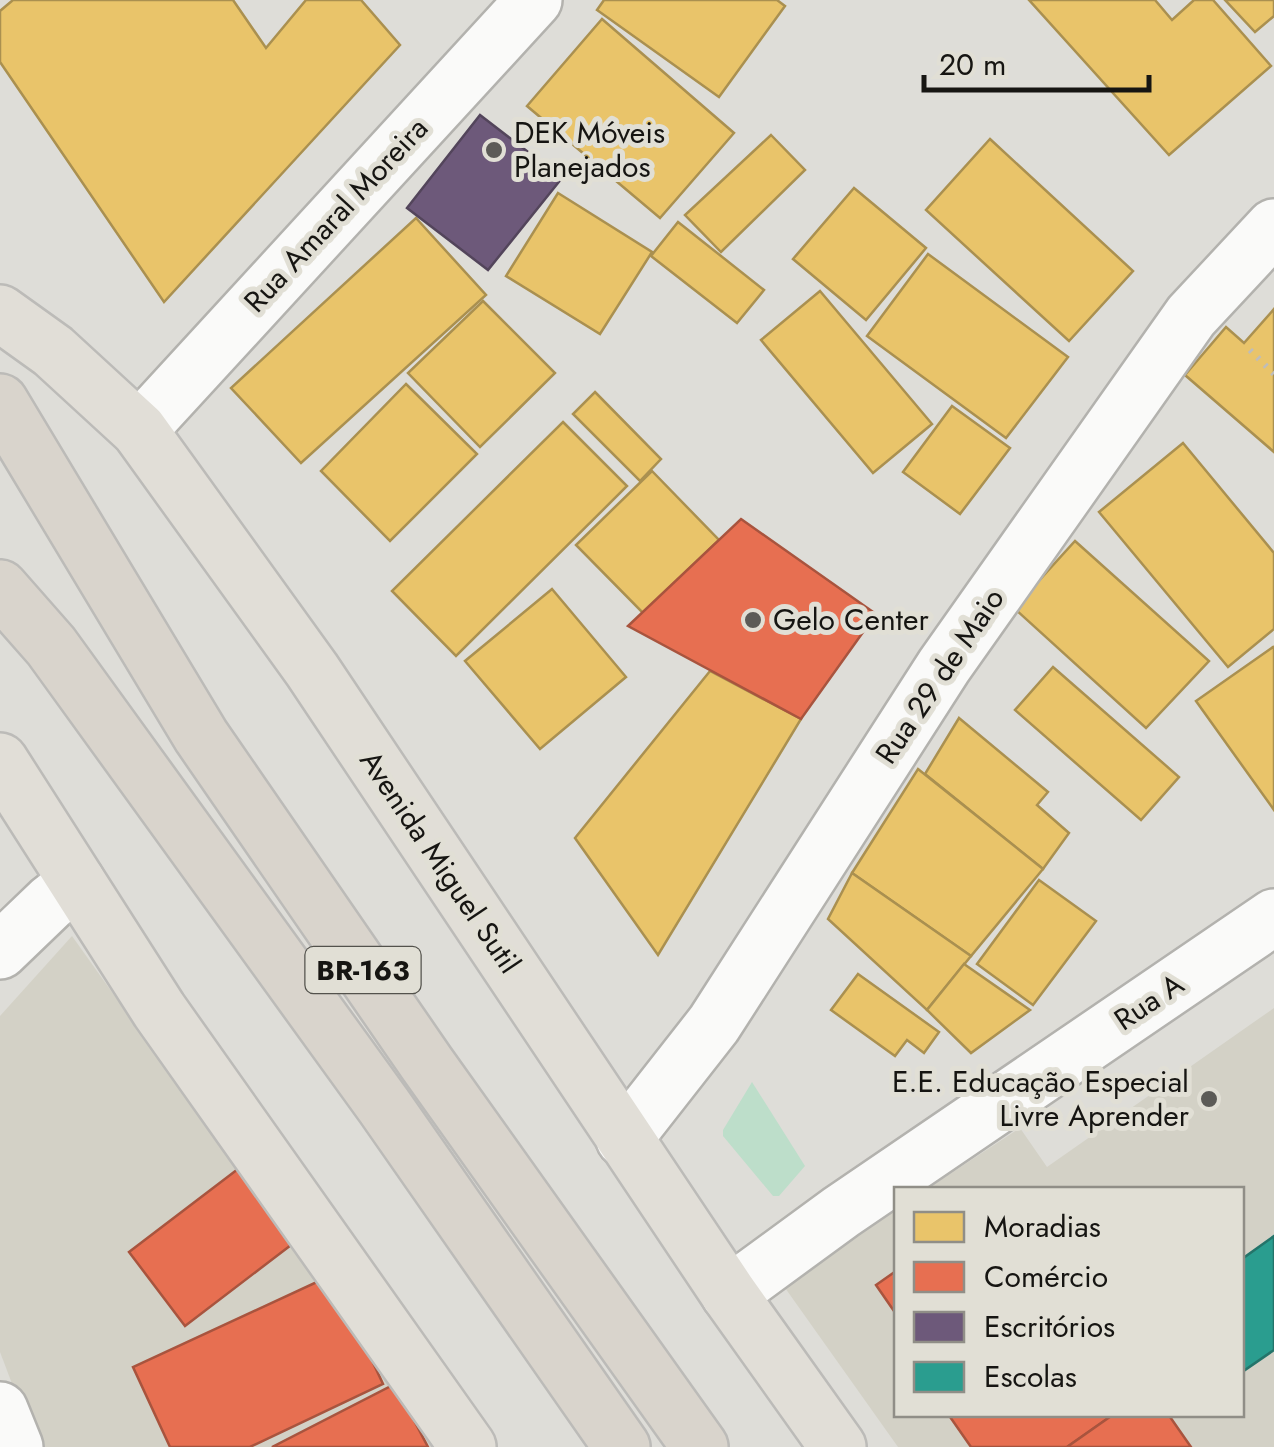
<svg xmlns="http://www.w3.org/2000/svg" width="1274" height="1447" font-family="Jost,sans-serif">
<style>
.built{fill:#d3d1c6}
.green{fill:#bddeca}
.homes{fill:#e9c46a;stroke:#aa9050;stroke-width:2.5}
.shops{fill:#e76f51;stroke:#a8543e;stroke-width:2.5}
.offices{fill:#6d597a;stroke:#53455b;stroke-width:2.5}
.schools{fill:#2a9d8f;stroke:#24746a;stroke-width:2.5}
.lines{fill:none;stroke-linecap:round;stroke-linejoin:round}
.minor-casing{stroke:#b3b2ae;stroke-width:60}
.primary-casing{stroke:#bcbbb8;stroke-width:60}
.trunk-casing{stroke:#bcbbb8;stroke-width:60}
.path{stroke:#bebdbb;stroke-width:6;stroke-dasharray:2.5 8;stroke-linecap:butt}
.minor{stroke:#fafaf9;stroke-width:55}
.primary{stroke:#e1ded7;stroke-width:55}
.trunk{stroke:#d9d4cc;stroke-width:55}
.poi-dot{fill:#5c5b57;stroke:#e1dfd5;stroke-width:4}
.labels{text-anchor:middle;stroke-width:10;stroke-linejoin:round;paint-order:stroke}
.shield{fill:#e1dfd5;stroke:#53524c;stroke-width:2.5}
.shield-label{font-size:28px;font-weight:bold;fill:#161512}
.poi-label{font-size:30px;fill:#161512;stroke:#e1dfd5;text-anchor:start}
.street-label{font-size:30px;fill:#161512;stroke:#e1dfd5}
</style>
<rect width="100%" height="100%" fill="#deddd8"/>
<g class="built">
<path d="M72,936L436,1447H36L0,1352V1016Z"/>
<path d="M1274,1008V1447H898L783,1285L896,1210V1414H1242V1190L927,1189L1020,1128L1047,1167Z"/>
</g>
<path class="green" d="M752,1082L805,1166L779,1196H773L723,1136V1130Z"/>
<g class="homes">
<path d="M13,0H233L266,48L306,0H361L400,45L164,302L0,62V11Z"/>
<path d="M604,0H777L785,6L719,97L597,10Z"/>
<path d="M1029,0H1155L1172,20L1194,0H1213L1271,66L1169,155Z"/>
<path d="M1225,0H1274V16L1255,32Z"/>
<path d="M602,19L734,133L660,218L527,106Z"/>
<path d="M771,135L805,170L721,252L685,215Z"/>
<path d="M990,139L1133,271L1069,341L926,210Z"/>
<path d="M854,188L926,248L866,320L793,259Z"/>
<path d="M558,193L652,252L600,334L506,276Z"/>
<path d="M416,218L486,295L301,463L231,388Z"/>
<path d="M678,222L764,290L737,323L651,256Z"/>
<path d="M928,254L1068,357L1006,438L867,336Z"/>
<path d="M820,291L932,424L873,473L761,340Z"/>
<path d="M483,301L555,373L480,447L408,373Z"/>
<path d="M1274,309V452L1185,375L1226,327L1244,343Z"/>
<path d="M406,384L477,454L390,541L321,471Z"/>
<path d="M595,392L661,459L640,481L573,414Z"/>
<path d="M952,406L1010,448L960,514L903,472Z"/>
<path d="M563,422L627,486L456,656L392,591Z"/>
<path d="M1183,443L1274,553V629L1228,667L1099,512Z"/>
<path d="M652,471L719,540L643,613L576,545Z"/>
<path d="M1075,541L1209,661L1146,728L1014,608Z"/>
<path d="M552,589L626,677L540,749L465,661Z"/>
<path d="M1273,647L1274,649V810L1196,701Z"/>
<path d="M1053,667L1179,777L1141,820L1015,710Z"/>
<path d="M710,671L801,719L658,955L575,838Z"/>
<path d="M959,718L1048,792L1037,805L1069,833L1043,869L925,774Z"/>
<path d="M918,769L1043,869L971,956L852,873Z"/>
<path d="M852,873L971,956L927,1010L828,919Z"/>
<path d="M1039,880L1096,921L1033,1005L977,964Z"/>
<path d="M964,964L1030,1010L971,1053L927,1010Z"/>
<path d="M858,974L939,1032L924,1053L907,1040L895,1056L831,1010Z"/>
</g>
<g class="shops">
<path d="M741,519L876,614L801,719L628,626Z"/>
<path d="M238,1169L295,1242L185,1326L129,1252Z"/>
<path d="M896,1271V1314L876,1285Z"/>
<path d="M332,1275L383,1384L250,1447H170L133,1367Z"/>
<path d="M395,1384L428,1447H272Z"/>
<path d="M948,1414H1114L1067,1447H971Z"/>
<path d="M1114,1414H1168L1191,1447H1067Z"/>
</g>
<path class="offices" d="M480,115L562,178L488,270L407,208Z"/>
<path class="schools" d="M1274,1236V1350L1242,1372V1259Z"/>
<g class="lines">
<defs>
<g id="minor">
<path d="M139,430L534,0"/>
<path d="M0,951L51,902L77,882"/>
<path d="M624,1139L714,1024L944,666L1191,316L1274,227"/>
<path d="M729,1294L841,1212L1274,917"/>
<path d="M0,1410L15,1447"/>
</g>
<g id="primary">
<path d="M0,313L53,351L139,430L312,670L729,1294L838,1447"/>
<path d="M0,761L159,1010L468,1447"/>
</g>
<g id="trunk">
<path d="M0,402L201,736L427,1064L700,1447"/>
<path d="M0,588L51,646L384,1106L622,1447"/>
</g>
</defs>
<use href="#minor" class="minor-casing"/>
<use href="#primary" class="primary-casing"/>
<use href="#trunk" class="trunk-casing"/>
<path class="path" d="M1250,350L1274,374"/>
<use href="#minor" class="minor"/>
<use href="#primary" class="primary"/>
<use href="#trunk" class="trunk"/>
</g>
<g class="poi-dot">
<circle cx="494" cy="150" r="10"/>
<circle cx="753" cy="620" r="10"/>
<circle cx="1209" cy="1099" r="10"/>
</g>
<g class="labels">
<rect class="shield" x="305.5" y="947" width="115" height="46" rx="8"/>
<g class="shield-label">
<text x="363" y="980">BR-163</text>
</g>
<g class="poi-label">
<text x="514" y="143">DEK Móveis<tspan x="514" dy="34">Planejados</tspan></text>
<text x="773" y="630">Gelo Center</text>
<text x="1189" y="1092" text-anchor="end">E.E. Educação Especial<tspan x="1189" dy="34">Livre Aprender</tspan></text>
</g>
<g class="street-label">
<text transform="translate(336 215) rotate(-47)" y="10">Rua Amaral Moreira</text>
<text transform="translate(940 676) rotate(-56)" y="10">Rua 29 de Maio</text>
<text transform="translate(440 862) rotate(56)" y="10">Avenida Miguel Sutil</text>
<text transform="translate(1149 1002) rotate(-34)" y="10">Rua A</text>
</g>
</g>
<rect x="894" y="1187" width="350" height="230" fill="#e1dfd5" stroke="#908e87" stroke-width="2.5"/>
<rect x="914" y="1212" width="50" height="30" fill="#e9c46a" stroke="#908e87" stroke-width="2.5"/>
<text x="984" y="1237" font-size="30" fill="#161512">Moradias</text>
<rect x="914" y="1262" width="50" height="30" fill="#e76f51" stroke="#908e87" stroke-width="2.5"/>
<text x="984" y="1287" font-size="30" fill="#161512">Comércio</text>
<rect x="914" y="1312" width="50" height="30" fill="#6d597a" stroke="#908e87" stroke-width="2.5"/>
<text x="984" y="1337" font-size="30" fill="#161512">Escritórios</text>
<rect x="914" y="1362" width="50" height="30" fill="#2a9d8f" stroke="#908e87" stroke-width="2.5"/>
<text x="984" y="1387" font-size="30" fill="#161512">Escolas</text>
<path d="M924 75v15h225v-15" fill="none" stroke="#161512" stroke-width="5"/>
<text x="939" y="75" font-size="30" fill="#161512" stroke="#e1dfd5" stroke-width="8" paint-order="stroke">20 m</text>
</svg>
